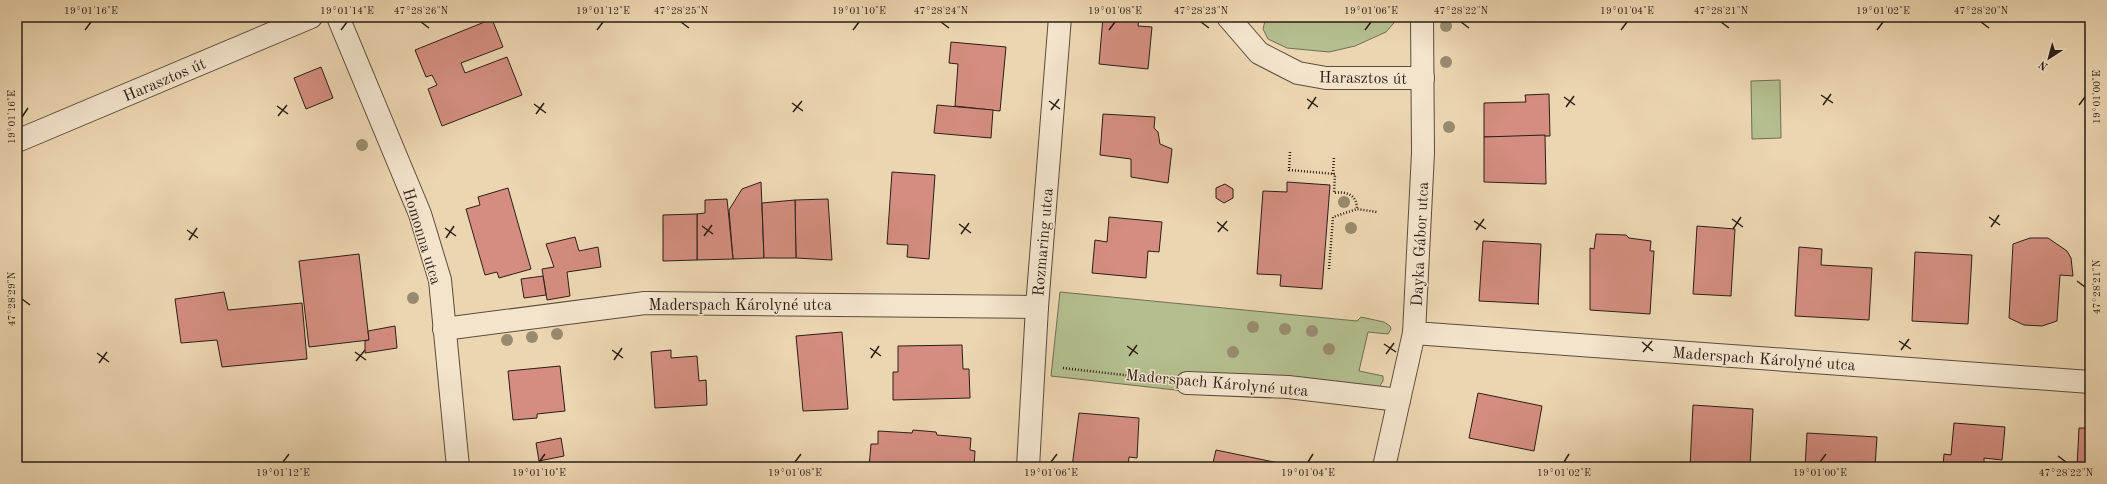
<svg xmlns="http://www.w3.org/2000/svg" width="2107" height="484" font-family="'Old Standard TT',serif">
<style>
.green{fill:#b4be8e;stroke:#706e52}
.building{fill:#d48d80;stroke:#2c1e15}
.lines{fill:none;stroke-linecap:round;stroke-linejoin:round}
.street-casing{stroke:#5c4c3c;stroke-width:24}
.path{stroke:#2c1e15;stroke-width:2.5;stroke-dasharray:1 2;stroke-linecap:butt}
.street{stroke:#f3e4cc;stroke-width:22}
.tree{fill:#998b6f}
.ticks{fill:none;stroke:#2c1e15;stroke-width:1.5}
.labels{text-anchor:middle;stroke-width:3;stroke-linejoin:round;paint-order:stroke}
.street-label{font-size:16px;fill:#2c1e15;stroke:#f3e4cc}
.neatline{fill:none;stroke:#2c1e15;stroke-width:1.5}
.ticks-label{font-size:10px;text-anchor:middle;fill:#2c1e15}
</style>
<rect width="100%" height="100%" fill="#ecd6b1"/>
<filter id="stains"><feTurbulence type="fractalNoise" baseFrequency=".005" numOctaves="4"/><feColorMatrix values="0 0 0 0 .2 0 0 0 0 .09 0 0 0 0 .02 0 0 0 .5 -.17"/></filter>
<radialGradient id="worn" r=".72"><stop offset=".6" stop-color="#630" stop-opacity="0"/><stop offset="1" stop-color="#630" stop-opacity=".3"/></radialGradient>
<g class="green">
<path d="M1271,17H1399L1386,32L1355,46L1329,52L1287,48L1268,39L1263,29L1265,21L1272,19Z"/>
<path d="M1780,80L1781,138L1752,139L1751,81Z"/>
<path d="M1060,292L1357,321L1361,317L1384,322L1390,326L1391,329L1388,334L1368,332L1359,371L1383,376V381L1379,387L1193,392L1051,376Z"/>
</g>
<g class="building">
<path d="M1103,17H1139L1138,26L1152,27L1148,69L1099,64Z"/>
<path d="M492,19L503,47L461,63L465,73L507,57L522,95L442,126L428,89L437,85L432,75L426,77L415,50Z"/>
<path d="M951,42L1006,47L1000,111L955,106L958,64L949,63Z"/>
<path d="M321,67L333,98L306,109L294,78Z"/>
<path d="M1549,94L1550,136L1484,137V103L1526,102L1525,95Z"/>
<path d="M937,105L993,110L991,138L934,133Z"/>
<path d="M1103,114L1155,117L1154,128L1158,132L1160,144L1172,149L1168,183L1131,177V159L1100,155Z"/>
<path d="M1545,135L1546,184L1484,182V137Z"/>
<path d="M892,172L935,175L929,259L907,257L908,245L887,244Z"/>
<path d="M761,182L764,258L733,259L729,210L742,189Z"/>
<path d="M1287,182L1330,185L1322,289L1280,286L1281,275L1257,274L1263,191L1287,192Z"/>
<path d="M1225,184L1233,189V198L1224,203L1216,198V188Z"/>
<path d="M508,188L531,269L499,278L497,272L485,275L466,209L480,205L478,197Z"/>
<path d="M727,199L733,259L697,260V214L705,213V200Z"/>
<path d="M828,199L832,260L796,258L795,200Z"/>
<path d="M795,200L796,258H764L762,203Z"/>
<path d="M697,214V260L663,261V215Z"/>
<path d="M1109,217L1162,222L1159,252L1148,251L1146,278L1092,273L1095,240L1107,242Z"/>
<path d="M1697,226L1735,229L1731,296L1693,294Z"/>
<path d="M1596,234L1626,235L1629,238L1651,241L1650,251H1654L1650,314L1590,310V248L1594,249Z"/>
<path d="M575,237L579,251L598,247L601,267L567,272L570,296L547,300L542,269L554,267L546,244Z"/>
<path d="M2030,238H2048L2067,251L2071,258L2073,276L2060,275L2057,321L2042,326L2024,325L2009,318L2013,244Z"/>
<path d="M1483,241L1541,244L1538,304H1539L1479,301Z"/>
<path d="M1799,247L1822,249L1821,265L1872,268L1869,320L1795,316Z"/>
<path d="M1915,252L1972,255L1968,324L1912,321Z"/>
<path d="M359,254L369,340L309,347L299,261Z"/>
<path d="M543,276L546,295L524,298L521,279Z"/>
<path d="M224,292L228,310L302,303L307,359L222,367L217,340L181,343L175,299Z"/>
<path d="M395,326L397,348L365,353V341L369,340L368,331Z"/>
<path d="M842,332L848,409L803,411L796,336Z"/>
<path d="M962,345L963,369H969L970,398L893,400V372H898V346Z"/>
<path d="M671,350V358L697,356L699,381L706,380L707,405L655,408L651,352Z"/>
<path d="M560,366L565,411L537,414V418L513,420L508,371Z"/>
<path d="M1478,393L1542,406L1534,451L1469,438Z"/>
<path d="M1693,405L1753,409L1750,467H1690Z"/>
<path d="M1079,413L1139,418L1137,458L1129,457L1128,465L1121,463V467H1072Z"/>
<path d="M1954,423L2005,427L2002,460L1984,458V467H1943L1944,454L1951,455Z"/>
<path d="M2079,428H2090V467H2077Z"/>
<path d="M913,430L936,432L937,435L971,438L970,450L975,451L974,467H869L871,444H878V431L912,433Z"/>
<path d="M1807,433L1877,437L1875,467H1805Z"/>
<path d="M561,438L564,456L539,461L536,443Z"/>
<path d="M1216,450L1298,467H1212Z"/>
</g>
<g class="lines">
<defs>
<g id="street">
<path d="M338,17L420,214L440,280L458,467"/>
<path d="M1228,17L1259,53L1298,73L1326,78H1423"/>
<path d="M17,141L311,17"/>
<path d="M444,329L645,303L1037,307"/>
<path d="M1414,333L2090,382"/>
<path d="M1187,383L1288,387L1399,400"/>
<path d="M1028,467L1037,307L1060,17"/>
<path d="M1384,467L1414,333L1423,153L1422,17"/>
</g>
</defs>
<use href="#street" class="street-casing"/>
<g class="path">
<path d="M1290,152L1289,170L1335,174L1334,193C1347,191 1357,195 1357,209"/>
<path d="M1333,174L1334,156"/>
<path d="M1329,269L1333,217L1357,209L1377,212"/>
<path d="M1063,368L1159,379"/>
</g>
<use href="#street" class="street"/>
</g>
<g class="tree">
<circle cx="1446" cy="26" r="6"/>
<circle cx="1446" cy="62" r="6"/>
<circle cx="1449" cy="127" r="6"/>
<circle cx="362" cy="145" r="6"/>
<circle cx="1344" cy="202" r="6"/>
<circle cx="1351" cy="228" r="6"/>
<circle cx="413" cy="298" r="6"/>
<circle cx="1253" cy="327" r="6"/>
<circle cx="1285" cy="329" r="6"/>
<circle cx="1312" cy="331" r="6"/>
<circle cx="557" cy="334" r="6"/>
<circle cx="532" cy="337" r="6"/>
<circle cx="507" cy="340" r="6"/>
<circle cx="1329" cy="349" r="6"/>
<circle cx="1233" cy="352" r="6"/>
</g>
<path class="ticks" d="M421,22L429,28M681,22L689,28M941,22L949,28M1201,22L1209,28M1461,22L1469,28M1721,22L1729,28M1981,22L1989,28M85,30L91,22M341,30L347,22M597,30L603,22M853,30L859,22M1109,30L1115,22M1365,30L1371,22M1621,30L1627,22M1877,30L1883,22M1821,95L1833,103M1564,97L1575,105M1307,99L1318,107M1049,101L1060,109M792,103L803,111M534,104L546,113M1823,105L1831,94M2079,105L2085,97M277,106L288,114M1566,107L1574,96M1308,109L1316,97M1051,110L1059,99M793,112L802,101M536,114L544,103M278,116L287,105M22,117L28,108M1989,217L2000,225M1732,219L1743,227M1474,221L1486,229M1217,222L1228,231M959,224L971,233M702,226L713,234M1991,227L1999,215M445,228L456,236M1733,229L1741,217M187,230L198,238M1476,230L1484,219M1218,232L1227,221M961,234L969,223M704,236L712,225M446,238L454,226M189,240L197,228M2077,281L2085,287M22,299L30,305M1899,341L1911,349M1642,342L1653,351M1384,344L1396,352M1127,346L1138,354M870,348L881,356M612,350L623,358M1901,350L1909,339M355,352L366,360M1643,352L1652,341M97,353L109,362M1386,354L1394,343M1129,356L1137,345M871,358L879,346M614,360L622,348M356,361L365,350M99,363L107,352M2058,456L2066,462M283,462L289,454M539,462L545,454M795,462L801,454M1051,462L1057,454M1308,462L1313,454M1564,462L1569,454M1820,462L1826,454"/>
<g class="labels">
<g class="street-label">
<text transform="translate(1363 77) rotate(1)" y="6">Harasztos út</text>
<text transform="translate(164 79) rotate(-23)" y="6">Harasztos út</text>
<text transform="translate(423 236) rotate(73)" y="6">Homonna utca</text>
<text transform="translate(1042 242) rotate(-85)" y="6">Rozmaring utca</text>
<text transform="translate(1419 244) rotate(-87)" y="6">Dayka Gábor utca</text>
<text x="740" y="310">Maderspach Károlyné utca</text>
<text transform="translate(1764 358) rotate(4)" y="6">Maderspach Károlyné utca</text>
<text transform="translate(1217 382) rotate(5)" y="6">Maderspach Károlyné utca</text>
</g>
</g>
<rect width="2107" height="484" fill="none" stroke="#ecd6b1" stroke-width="44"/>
<g transform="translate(2049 58) rotate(216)" stroke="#f3e4cc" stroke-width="3" paint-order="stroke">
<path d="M0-3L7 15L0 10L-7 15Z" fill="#2c1e15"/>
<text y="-6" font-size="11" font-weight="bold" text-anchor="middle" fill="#2c1e15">N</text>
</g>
<rect x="22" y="22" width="2063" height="440" class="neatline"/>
<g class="ticks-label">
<text x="91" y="14">19°01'16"E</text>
<text x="347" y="14">19°01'14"E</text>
<text x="421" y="14">47°28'26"N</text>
<text x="603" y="14">19°01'12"E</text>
<text x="681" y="14">47°28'25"N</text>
<text x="859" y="14">19°01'10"E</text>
<text x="941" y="14">47°28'24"N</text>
<text x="1115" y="14">19°01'08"E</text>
<text x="1201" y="14">47°28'23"N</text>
<text x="1371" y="14">19°01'06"E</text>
<text x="1461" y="14">47°28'22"N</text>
<text x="1627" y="14">19°01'04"E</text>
<text x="1721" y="14">47°28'21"N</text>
<text x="1883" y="14">19°01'02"E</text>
<text x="1981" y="14">47°28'20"N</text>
<text transform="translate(2096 97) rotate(-90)" y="4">19°01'00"E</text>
<text transform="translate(11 117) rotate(-90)" y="4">19°01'16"E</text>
<text transform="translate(2096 287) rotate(-90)" y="4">47°28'21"N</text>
<text transform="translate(11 299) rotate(-90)" y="4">47°28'29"N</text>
<text x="283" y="476">19°01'12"E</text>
<text x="539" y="476">19°01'10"E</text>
<text x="795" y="476">19°01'08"E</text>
<text x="1051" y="476">19°01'06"E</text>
<text x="1308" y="476">19°01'04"E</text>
<text x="1564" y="476">19°01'02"E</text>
<text x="1820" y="476">19°01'00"E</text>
<text x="2066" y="476">47°28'22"N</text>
</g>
<rect width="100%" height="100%" filter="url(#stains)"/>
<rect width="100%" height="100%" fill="url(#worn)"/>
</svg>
